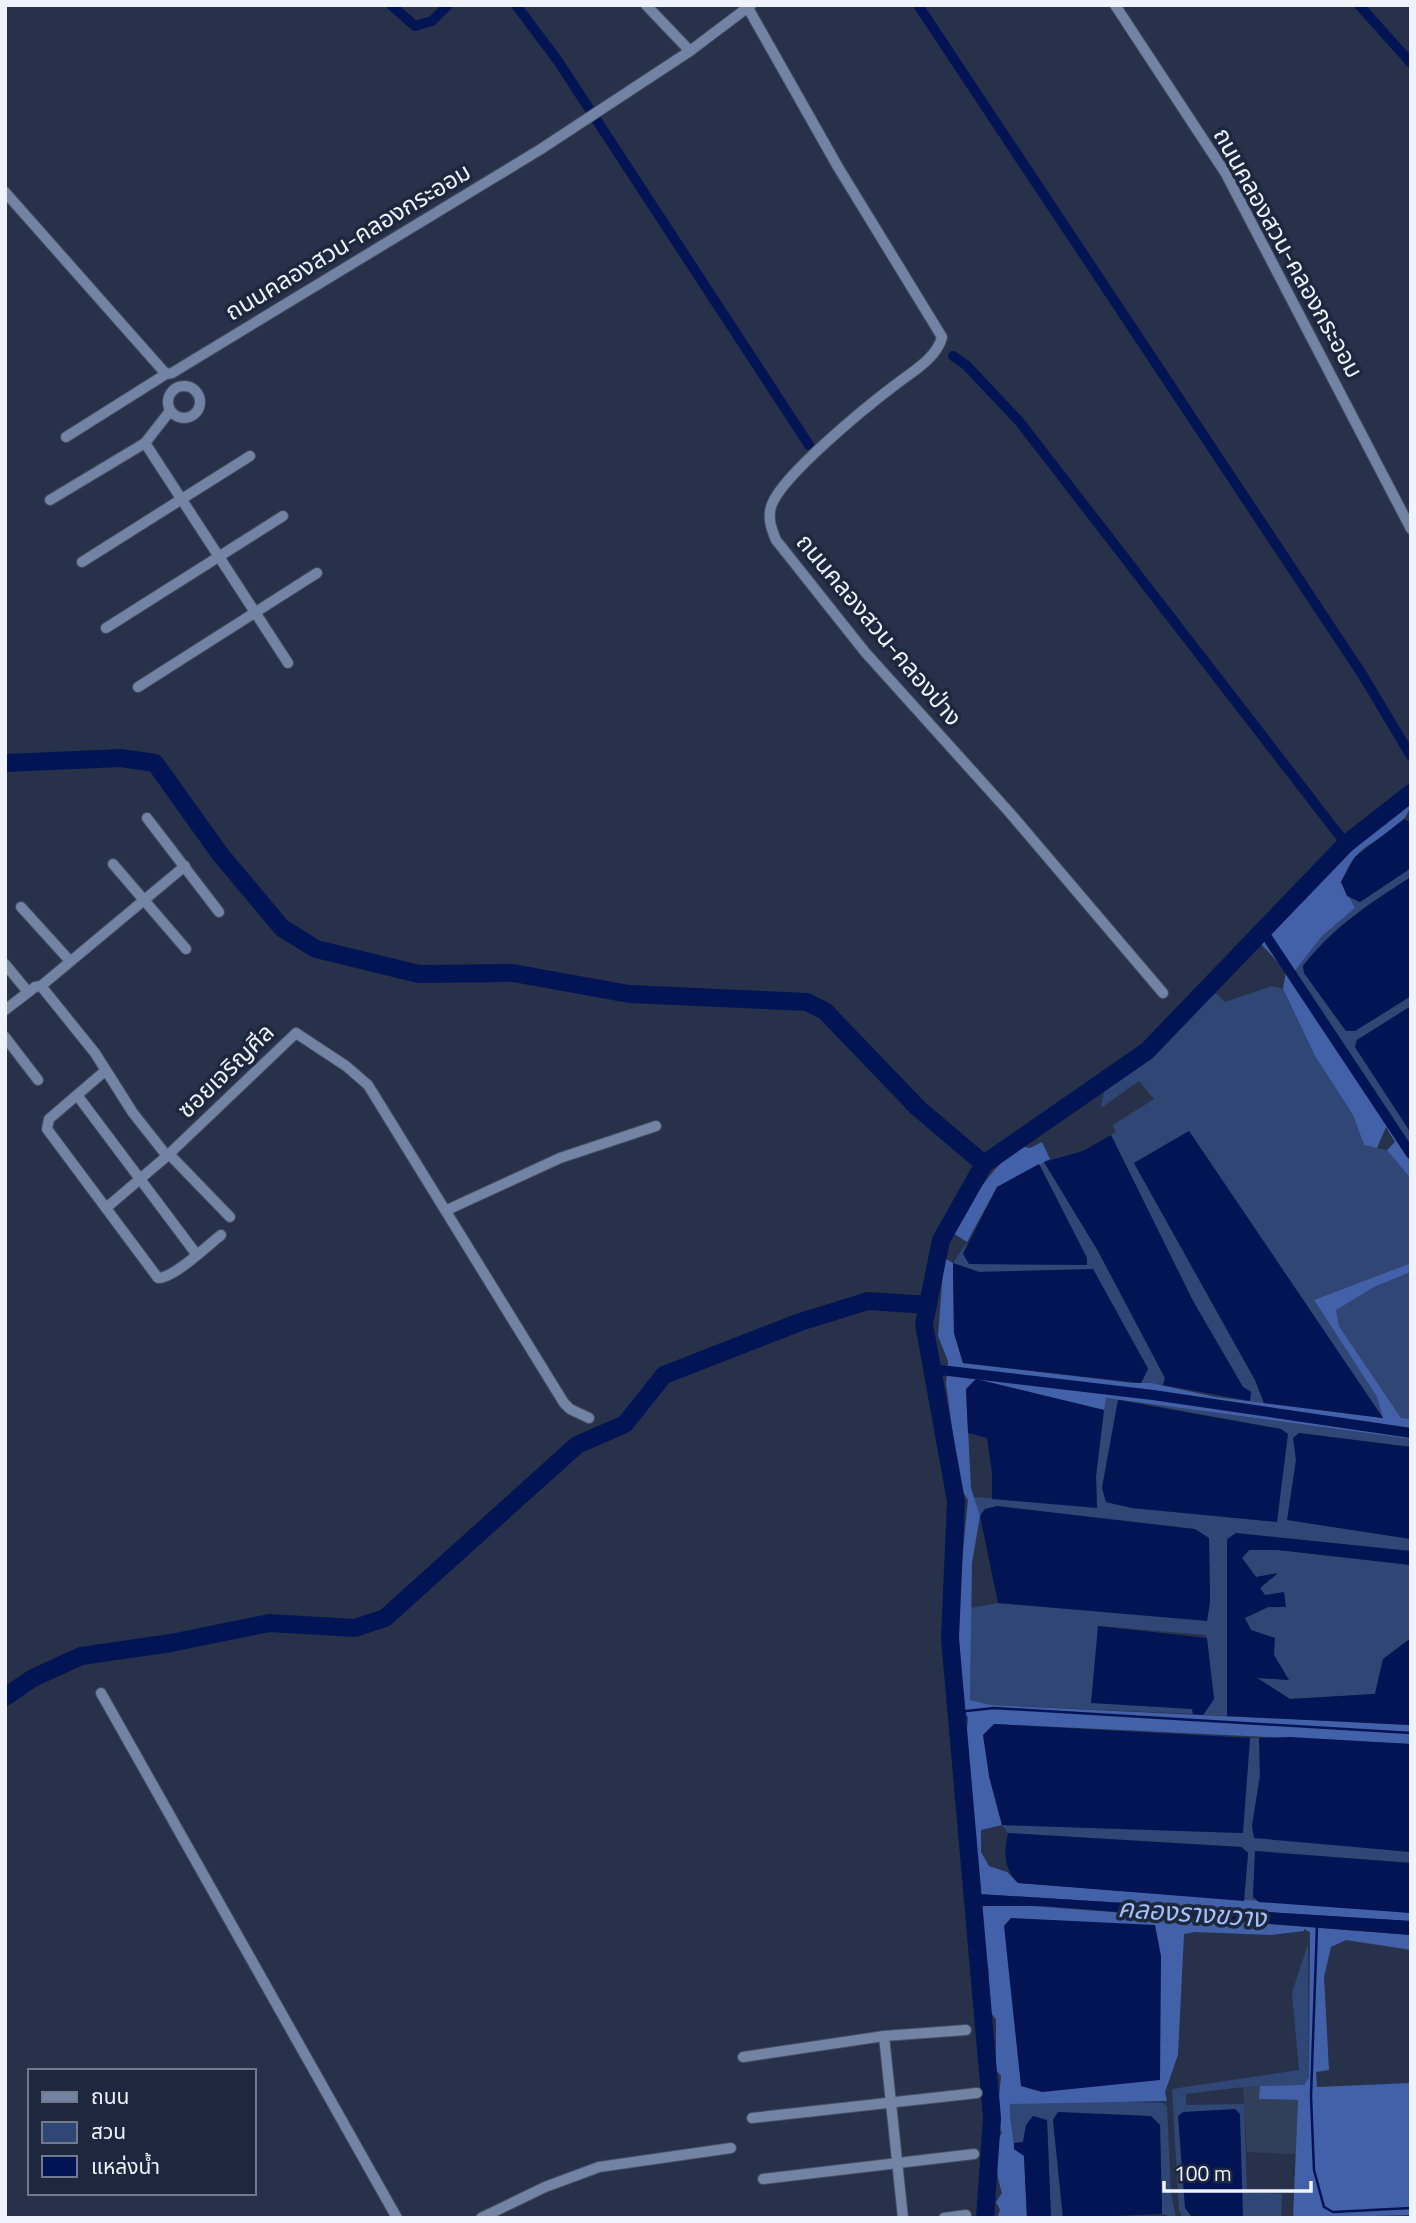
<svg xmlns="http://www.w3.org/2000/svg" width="1416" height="2223" font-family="'Titillium Web','Noto Sans Thai',sans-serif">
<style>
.built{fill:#313f5b}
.green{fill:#304675}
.forest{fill:#4261a8}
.water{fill:#031455}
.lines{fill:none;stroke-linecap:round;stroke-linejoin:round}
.stream{stroke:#031455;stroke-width:2.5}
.canal{stroke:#031455;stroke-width:10}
.river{stroke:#031455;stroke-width:18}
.minor-casing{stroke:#434d63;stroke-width:12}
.minor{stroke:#7383a4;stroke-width:10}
.labels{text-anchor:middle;stroke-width:7;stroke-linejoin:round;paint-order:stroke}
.street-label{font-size:24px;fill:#eff3fd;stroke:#1d283f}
.water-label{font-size:26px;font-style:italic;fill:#a4c0fa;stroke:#1d283f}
</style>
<rect width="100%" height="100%" fill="#27324a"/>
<path class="built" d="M1260,2086V2099L1298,2100L1296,2154L1247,2152L1243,2087Z"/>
<g class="green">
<path d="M1411,868V877C1370,903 1333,927 1303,966L1304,973L1346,1031H1355L1411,996V1006L1357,1040L1355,1047L1411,1133V1145L1294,972L1322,936L1355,908L1347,896L1360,902Z"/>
<path d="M1272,986L1283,989L1315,1056L1353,1115L1364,1145L1387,1150L1411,1179V1263L1314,1300L1377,1397L1383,1418L1189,1131L1134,1163L1255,1380L1264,1403L1250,1401L1251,1392L1243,1387L1193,1301L1111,1135L1116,1132L1113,1125L1154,1099L1139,1081L1101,1108L1105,1086L1137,1064L1212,989L1225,1002Z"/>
<path d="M1044,1162L1098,1251L1165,1378L1163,1385L1141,1383L1148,1368L1093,1269L979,1272L953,1263L967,1242L963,1254L1087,1265V1258L1039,1164Z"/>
<path d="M1411,1272V1419L1401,1418L1339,1326L1336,1309L1374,1287Z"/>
<path d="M1105,1398L1118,1400L1102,1488L1106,1502L1132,1508L1277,1522L1280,1429L1135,1402L1411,1439V1447L1299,1433L1294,1438L1296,1460L1288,1520L1411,1539V1551L1227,1539V1716L1203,1715L1214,1699L1206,1635L1099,1626L1092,1702L1192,1709L1193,1714L991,1705L970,1700L971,1608L998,1603L1207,1620L1210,1602L1209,1539L985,1509L980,1516L974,1497L1097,1507L1096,1476Z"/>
<path d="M1249,1550H1278L1411,1565V1638L1383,1659L1375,1694L1290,1699L1256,1677L1287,1680L1274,1655L1251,1630L1245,1618L1268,1607H1286L1265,1595L1260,1588L1277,1574L1256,1577L1242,1558Z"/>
<path d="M1250,1738H1259L1260,1776L1252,1826L1255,1837L1411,1852V1863L1255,1851L1253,1897L1259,1902L1244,1901L1248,1853L1241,1847L1008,1833L1002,1825L1242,1833Z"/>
<path d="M1308,1944L1309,2077L1304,2085L1243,2087L1186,2094V2105L1244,2104L1247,2192L1282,2194L1281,2218H1183L1179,2211L1172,2089L1299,2070L1292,1993Z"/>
<path d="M1087,2100L1163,2103L1167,2106L1171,2193L1176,2218L1162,2214L1160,2125L1058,2112L1053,2120L1063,2218H1051L1047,2120L1026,2125L1023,2143H1014C1014,2128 1009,2118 1010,2104Z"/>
</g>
<g class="forest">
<path d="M1411,799C1411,829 1371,837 1355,857C1349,864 1345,874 1341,882L1355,908L1322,936L1294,972L1411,1145V1179L1387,1150L1395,1142L1386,1127L1377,1148L1364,1145L1353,1115L1315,1056L1283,989L1286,971L1260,943L1326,869Z"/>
<path d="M1042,1142L1050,1159L997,1187L967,1242L953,1233C971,1199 990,1171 1019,1146L1030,1148Z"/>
<path d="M944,1258L953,1263L954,1333L963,1363L1133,1383H1151L1216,1397L1383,1418L1377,1397L1314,1300L1411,1263V1272L1374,1287L1336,1310L1339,1326L1401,1418L1411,1419V1439L1106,1398L1104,1410L976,1379L966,1389L971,1488L980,1516L972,1563L970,1700L991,1705L1411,1725V1744L994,1724L989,1776L1002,1825L981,1830V1852L989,1866L1007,1872L1018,1883L1380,1910L1411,1913V1921L978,1894L975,1889L965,1751L968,1718L961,1702L957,1613L968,1500L960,1487L946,1383L948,1361L938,1336Z"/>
<path d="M1007,1904L1411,1935V1950L1346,1940L1331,1947L1324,1977L1329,2070L1316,2072L1317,2087L1411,2083V2215L1293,2218L1298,2100L1259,2099L1260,2086L1304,2085L1309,2077L1310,1932L1304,1929V1931L1271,1935L1195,1932L1184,1934L1178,2055L1165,2092L1167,2101L1010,2104C1009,2119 1014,2132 1014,2149L1024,2155L1027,2218H997L1000,2210L996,2202L1002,2193C997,2178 992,2146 1002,2133C995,2120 1000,2091 1001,2076L996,2070V2019C974,1994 992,1987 988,1967C984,1949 972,1924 983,1906Z"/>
</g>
<g class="water">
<path d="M1404,819L1411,823V868L1360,902L1347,896L1341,882L1355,857Z"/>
<path d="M1411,877V996L1355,1031H1346L1304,973L1303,966C1333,927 1370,903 1411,877Z"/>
<path d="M1411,1006V1133L1355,1047L1357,1040Z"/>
<path d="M1189,1131L1383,1418L1264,1403L1255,1380L1134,1163Z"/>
<path d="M1111,1135L1193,1301L1243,1387L1251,1392L1250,1401L1163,1385L1165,1378L1098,1251L1044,1162L1083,1151Z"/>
<path d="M1039,1164L1087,1258V1265L969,1264L963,1254L997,1187Z"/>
<path d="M953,1263L979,1272L1093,1269L1148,1369L1141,1383L963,1363L954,1333Z"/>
<path d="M976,1379L1104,1410L1096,1476L1097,1508L992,1499V1473L987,1438L968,1433L966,1389Z"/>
<path d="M1118,1400L1281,1429L1288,1434L1277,1522L1132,1508L1106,1502L1102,1488Z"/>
<path d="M1299,1433L1411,1447V1539L1287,1520L1296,1460L1293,1438Z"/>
<path d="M997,1506L1195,1529L1209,1538L1210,1602L1207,1621L998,1603L980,1516L985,1509Z"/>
<path d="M1236,1533L1411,1551V1565L1278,1550H1249L1242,1558L1256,1577L1278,1573L1260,1588L1265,1595L1284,1592L1286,1607H1268L1245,1618L1251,1630L1275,1638L1274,1655L1289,1680L1257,1678L1290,1699L1375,1694L1383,1659L1411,1638V1725L1227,1716V1539Z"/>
<path d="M1098,1626L1207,1638L1214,1699L1203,1715L1193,1714L1192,1709L1091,1703Z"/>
<path d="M994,1724L1250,1738L1243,1833L1002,1825L989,1776L983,1735Z"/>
<path d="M1290,1737L1411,1744V1852L1254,1838L1252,1826L1260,1776L1259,1738Z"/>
<path d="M1008,1833L1241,1847L1248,1853L1244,1901L1018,1883C1003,1867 1004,1853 1008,1833Z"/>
<path d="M1255,1851L1411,1863V1913L1259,1902L1253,1897Z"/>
<path d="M975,1889L978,1894L1411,1921V1935L1044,1906H983L979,1911Z"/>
<path d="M1011,1918L1155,1925L1161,1956L1160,2080L1042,2092L1021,2086L1004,1926Z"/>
<path d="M1235,2109L1240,2114L1243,2218L1191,2216L1185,2208L1178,2116L1183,2112Z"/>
<path d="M1058,2112L1151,2116L1160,2125L1162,2214L1063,2218L1053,2120Z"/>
<path d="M1033,2116L1047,2120L1051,2218H1027L1024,2156L1014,2149V2143L1023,2142L1026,2125Z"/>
</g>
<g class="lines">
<g class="stream">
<path d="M957,1712L994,1708L1411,1733"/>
<path d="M1317,1926L1311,2096L1314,2170L1324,2207L1333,2212L1411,2208"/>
</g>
<g class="canal">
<path d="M391,5L415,26L432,21L448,5"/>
<path d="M516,5L558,61L809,445"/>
<path d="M918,5L1362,674L1411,756"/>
<path d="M1359,5L1411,63"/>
<path d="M953,356L966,365L1019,421L1346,844"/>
<path d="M1263,931L1411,1154"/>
<path d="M932,1369L1153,1395L1411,1433"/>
</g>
<g class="river">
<path d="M5,763L121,758L155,763L220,854L282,928L316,949L419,974L513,973L629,994L807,1002L825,1011L918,1108L984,1164"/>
<path d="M5,1697L33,1678L81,1656L171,1643L269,1623L355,1628L385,1618L577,1445L625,1424L664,1375L800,1322L868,1301L928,1305"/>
<path d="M985,2218L992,2118L950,1638L956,1501L924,1324L941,1240L984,1164L1147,1051L1346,844L1411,793"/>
</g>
<defs>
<g id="minor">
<path d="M646,5L690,51"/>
<path d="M1115,5L1226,174L1411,529"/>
<path d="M748,8L838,167L942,337C937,358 912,372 895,385C866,407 784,474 772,504C767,517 771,528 776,540L865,652L1010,813L1163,993"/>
<path d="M5,192L166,374L172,373L541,149L690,51L751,5"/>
<circle cx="184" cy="402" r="16"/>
<path d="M66,437L166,374"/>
<path d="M145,443L288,663"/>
<path d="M50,500L145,443L170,411"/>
<path d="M82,562L250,456"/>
<path d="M106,628L283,516"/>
<path d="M138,687L317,573"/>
<path d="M147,818L219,912"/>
<path d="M113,864L186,949"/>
<path d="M21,907L70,961"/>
<path d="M5,964L28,992"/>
<path d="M41,986L185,866"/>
<path d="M5,1010L35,987L41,986L95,1053L133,1113L167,1156"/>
<path d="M5,1037L38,1080"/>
<path d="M105,1071L49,1119L47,1129L158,1278C174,1278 207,1246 221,1235"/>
<path d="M77,1095L197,1255"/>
<path d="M169,1154L230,1217"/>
<path d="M106,1208L167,1156L296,1033L346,1066L368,1085L564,1403L570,1409L589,1418"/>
<path d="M447,1210L560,1158L656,1126"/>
<path d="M101,1693L397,2218"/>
<path d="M743,2057L884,2036"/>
<path d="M752,2118L977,2093"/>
<path d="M763,2179L974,2154"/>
<path d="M481,2218L545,2187L599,2167L731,2148"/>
<path d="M903,2218L884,2036L966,2030"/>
<path d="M944,2218L966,2215"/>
</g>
</defs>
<use href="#minor" class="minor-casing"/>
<use href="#minor" class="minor"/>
</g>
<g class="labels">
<g class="street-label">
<text transform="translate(348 242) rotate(-31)" y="8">ถนนคลองสวน-คลองกระออม</text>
<text transform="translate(1288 253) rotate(61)" y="8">ถนนคลองสวน-คลองกระออม</text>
<text transform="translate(879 630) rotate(50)" y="8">ถนนคลองสวน-คลองป่าง</text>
<text transform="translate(226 1071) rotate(-44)" y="8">ซอยเจริญศีล</text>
</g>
<g class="water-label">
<text transform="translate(1192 1913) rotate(4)" y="9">คลองรางขวาง</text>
</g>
</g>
<rect width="1416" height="2223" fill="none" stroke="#eff3fd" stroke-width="14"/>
<rect x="28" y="2069" width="228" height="126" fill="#1d283f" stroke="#71798b" stroke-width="2"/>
<rect x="42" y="2092" width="35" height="10" fill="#7383a4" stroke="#71798b" stroke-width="2"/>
<text x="91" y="2104" font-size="21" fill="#eff3fd">ถนน</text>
<rect x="42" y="2122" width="35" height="21" fill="#304675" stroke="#71798b" stroke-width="2"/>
<text x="91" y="2139" font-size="21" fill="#eff3fd">สวน</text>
<rect x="42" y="2156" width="35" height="21" fill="#031455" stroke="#71798b" stroke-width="2"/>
<text x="91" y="2174" font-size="21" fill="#eff3fd">แหล่งน้ำ</text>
<path d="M1164 2181v10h147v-10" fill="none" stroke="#eff3fd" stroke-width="3.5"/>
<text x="1174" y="2181" font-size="21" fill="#eff3fd" stroke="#1d283f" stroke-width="5" paint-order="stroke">100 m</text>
</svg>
